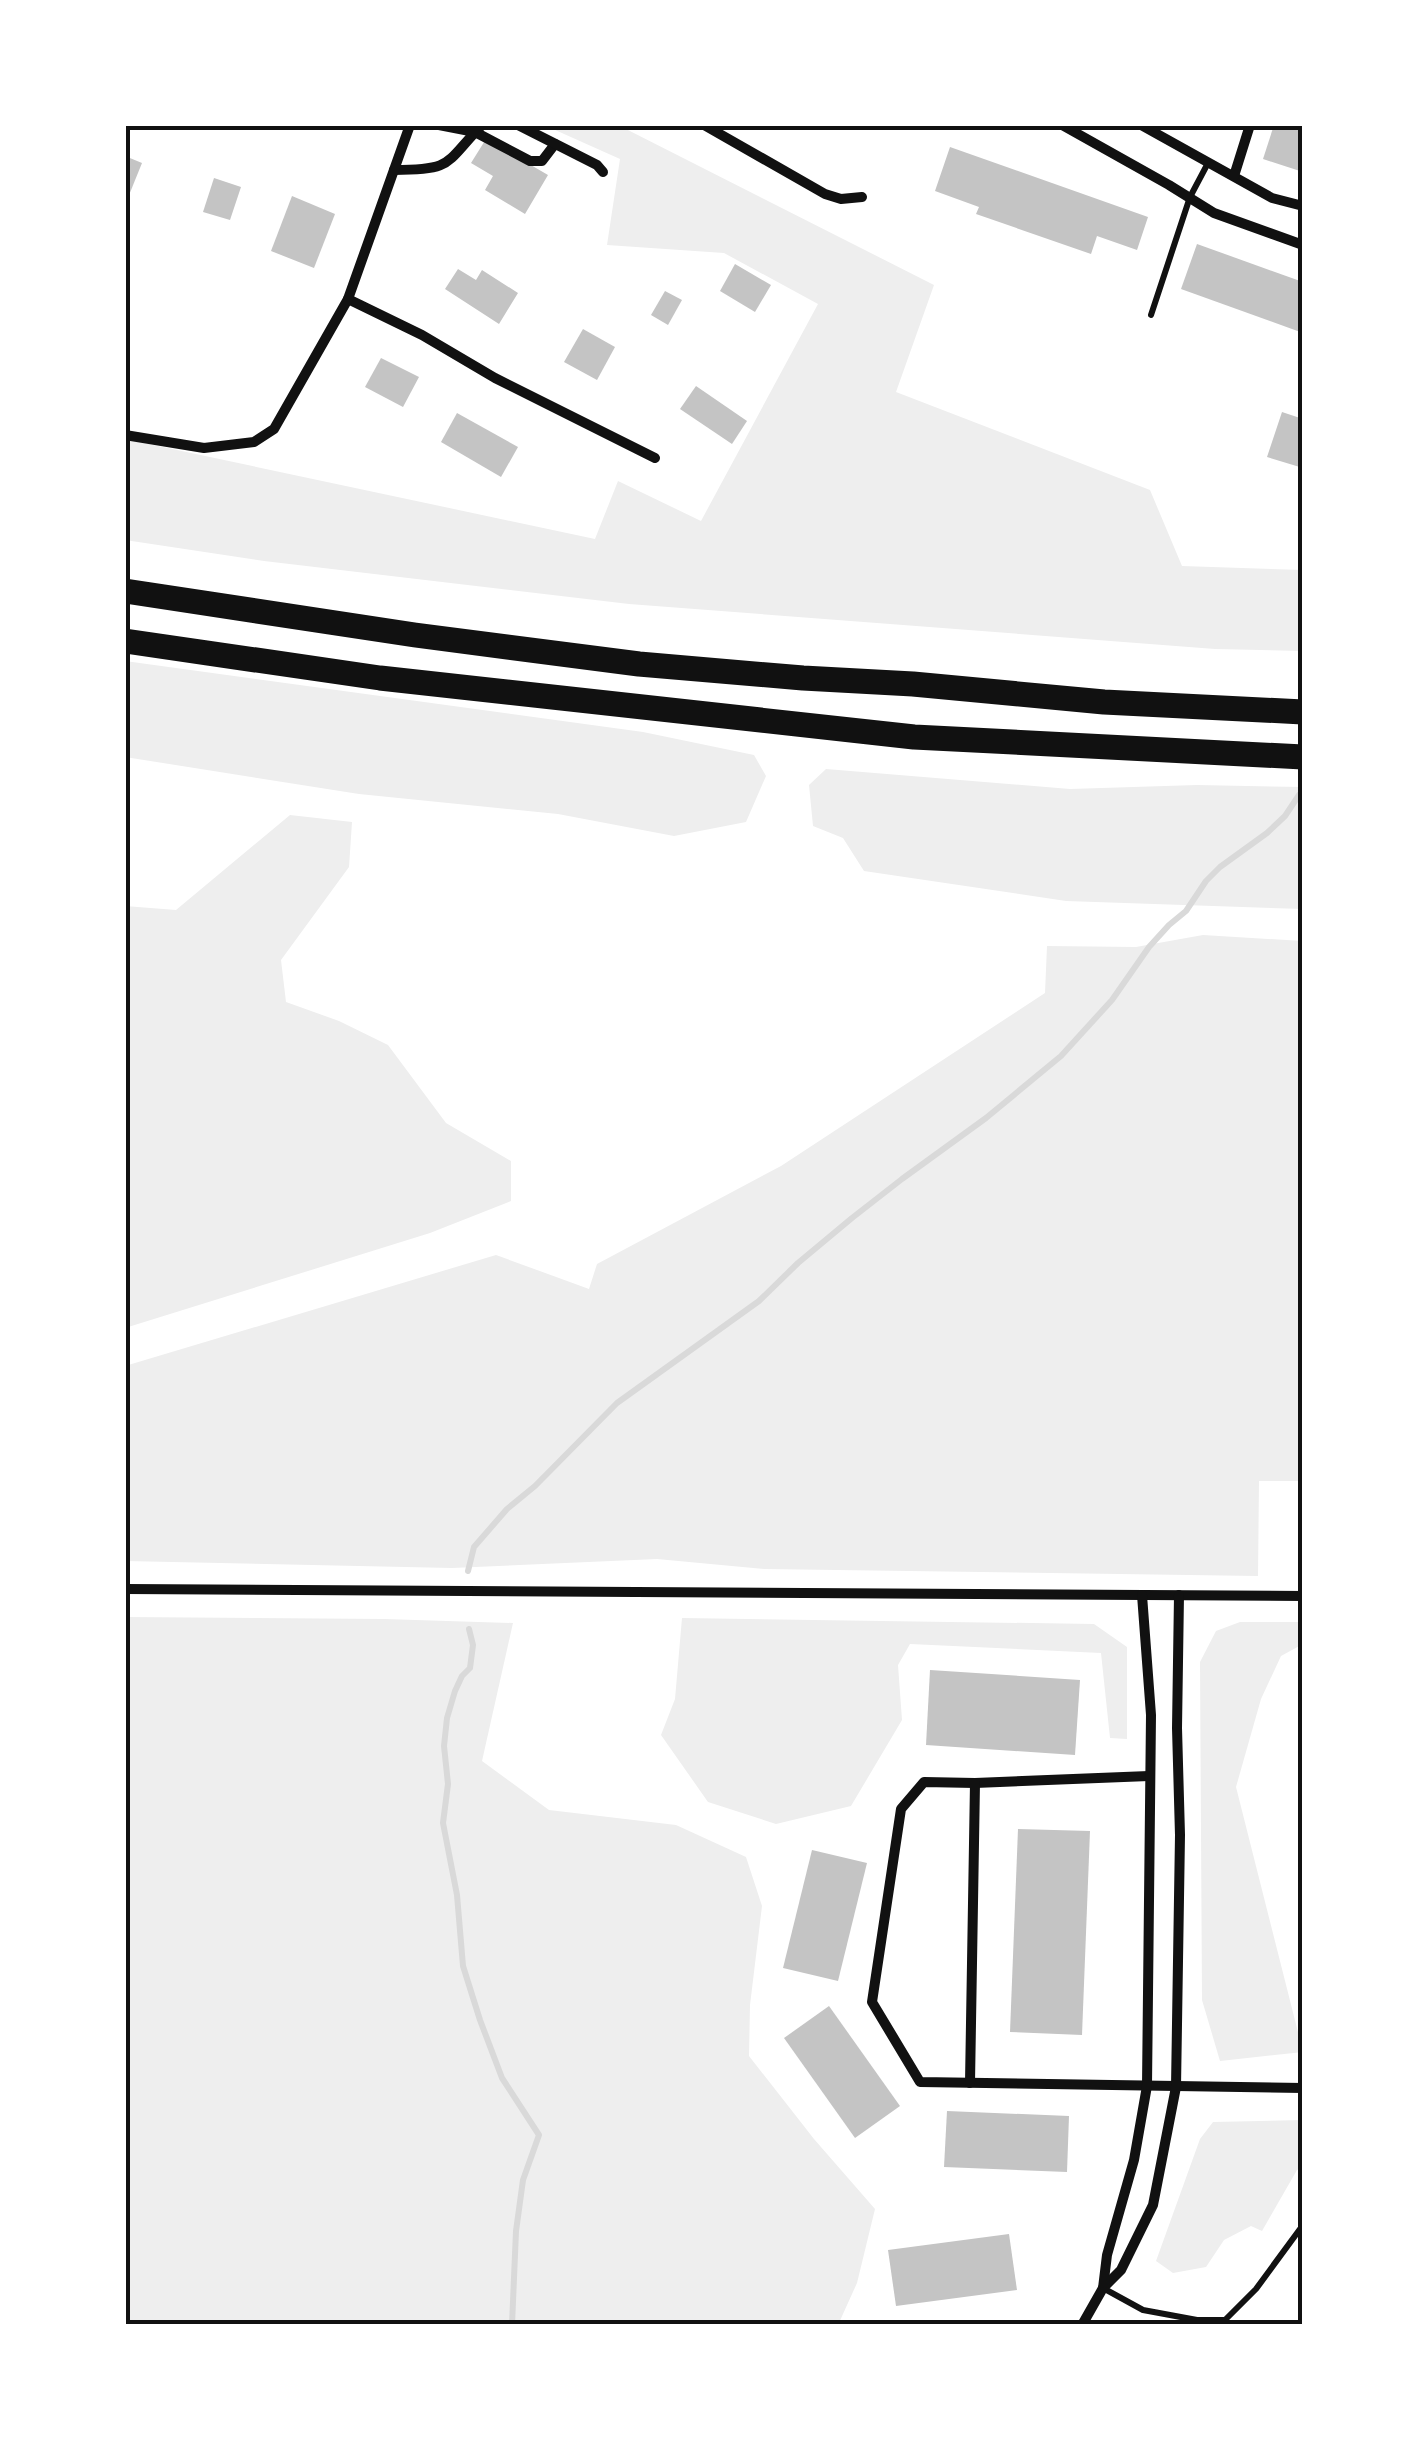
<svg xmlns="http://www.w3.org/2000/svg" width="1428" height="2450" font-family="'Alegreya Sans',sans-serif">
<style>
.green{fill:#eee}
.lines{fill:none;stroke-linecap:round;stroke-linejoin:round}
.stream{stroke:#d9d9d9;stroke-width:6}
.building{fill:#c4c4c4}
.service{stroke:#111;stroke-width:6}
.minor{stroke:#111;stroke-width:10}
.motorway{stroke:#111;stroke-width:25}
.neatline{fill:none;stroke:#111;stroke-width:4}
</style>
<rect width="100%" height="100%" fill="#fff"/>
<g class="green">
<path d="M544,125H618L934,285L896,392L1150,490L1182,566L1303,570V651L1215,649L629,604L264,561L125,540V439L595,539L618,481L701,521L818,304L724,253L607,245L620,159Z"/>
<path d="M125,661L643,732L754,755L766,776L746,822L674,836L558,814L359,794L125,757Z"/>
<path d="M826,769L1070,789L1197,785L1303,787V909L1066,901L864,871L843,838L813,826L809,785Z"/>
<path d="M290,815L352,822L349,867L281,960L286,1002L339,1021L388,1045L446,1123L511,1161V1201L430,1233L125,1328V906L176,910Z"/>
<path d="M1203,935L1303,941V1481H1259L1258,1576L764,1569L657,1559L452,1568L125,1561V1366L496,1255L589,1289L597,1264L781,1166L1045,993L1047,946L1136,947Z"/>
<path d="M125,1617L384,1619L513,1623L482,1761L549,1810L676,1825L746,1857L762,1906L750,2005L749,2056L814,2139L875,2209L857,2283L838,2325H125Z"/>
<path d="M682,1618L1094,1624L1127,1647V1739L1110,1738L1101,1653L910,1644L898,1665L902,1720L851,1806L776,1824L708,1802L661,1735L675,1699Z"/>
<path d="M1240,1622H1303V1644L1281,1656L1261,1699L1236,1787L1303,2052L1220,2061L1202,2000L1200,1662L1216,1631Z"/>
<path d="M1303,2120V2167L1297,2170L1262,2231L1251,2226L1224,2240L1206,2267L1173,2273L1156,2261L1200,2139L1213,2122Z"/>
</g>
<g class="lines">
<g class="stream">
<path d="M468,1571L474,1547L507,1509L535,1486L617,1403L759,1301L798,1263L852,1218L902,1179L986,1118L1061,1056L1112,1000L1149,947L1169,925L1186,911L1206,881L1220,867L1267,833L1285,816L1299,795"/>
<path d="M469,1629L473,1645L470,1668L462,1676L455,1691L447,1718L444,1746L448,1784L443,1823L457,1895L463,1966L480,2020L502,2078L539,2135L523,2180L516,2231L512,2325"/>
</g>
</g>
<g class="building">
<path d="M1274,125H1303V172L1263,159Z"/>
<path d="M486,139L548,175L525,214L485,190L493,176L471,163Z"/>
<path d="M950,147L1148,217L1137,250L1097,236L1091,254L976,214L979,207L935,191Z"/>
<path d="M125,156L142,163L125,205Z"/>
<path d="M214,178L241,187L230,220L203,212Z"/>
<path d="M292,196L335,214L314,268L271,251Z"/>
<path d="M1197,244L1303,282V333L1181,289Z"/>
<path d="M735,264L771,285L755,312L720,291Z"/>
<path d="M458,269L476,280L482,270L518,293L499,324L445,289Z"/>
<path d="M665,291L682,300L668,325L651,315Z"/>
<path d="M583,329L615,347L597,380L564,362Z"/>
<path d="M381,358L419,377L403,407L365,387Z"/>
<path d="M696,386L747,421L732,444L680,409Z"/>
<path d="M1282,412L1303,419V468L1267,457Z"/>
<path d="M457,413L518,447L501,477L441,442Z"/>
<path d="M930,1670L1080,1680L1075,1755L926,1745Z"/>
<path d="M1018,1829L1090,1831L1082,2035L1010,2032Z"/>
<path d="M812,1850L867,1863L838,1981L783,1968Z"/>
<path d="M829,2006L900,2106L855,2138L784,2038Z"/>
<path d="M947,2111L1069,2116L1067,2172L944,2167Z"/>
<path d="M1009,2234L1017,2290L896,2306L888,2250Z"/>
</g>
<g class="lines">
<g class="service">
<path d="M1151,315L1190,197L1208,163"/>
<path d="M1103,2288L1143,2310L1197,2320H1225L1256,2289L1303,2225"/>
</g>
<g class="minor">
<path d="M439,125L475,132L530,161H542L555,144"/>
<path d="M518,125L597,165L603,172"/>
<path d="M704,125L825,194L841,199L862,197"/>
<path d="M1062,125L1169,185L1214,213L1303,245"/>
<path d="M1141,125L1272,198L1303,206"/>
<path d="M394,170C454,170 444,164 482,125"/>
<path d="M1234,176L1250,125"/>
<path d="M348,299L422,335L495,378L655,458"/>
<path d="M125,435L204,448L254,442L274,429L348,299L410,125"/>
<path d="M125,1589L1303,1596"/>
<path d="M1149,1776L975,1783L924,1782L901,1809L872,2002L920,2082L1303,2088"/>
<path d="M970,2083L975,1783"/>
<path d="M1103,2288L1107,2255L1134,2160L1147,2086L1151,1715L1142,1595"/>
<path d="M1082,2325L1103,2288L1121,2270L1153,2205L1176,2087L1180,1835L1177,1728L1179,1595"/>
</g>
<g class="motorway">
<path d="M125,591L415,635L639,664L803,678L913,684L1104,702L1303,712"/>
<path d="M125,641L380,678L914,737L1303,757"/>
</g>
</g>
<rect width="1428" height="2450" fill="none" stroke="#ffffff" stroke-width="255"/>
<rect x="128" y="128" width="1172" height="2194" class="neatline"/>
</svg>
